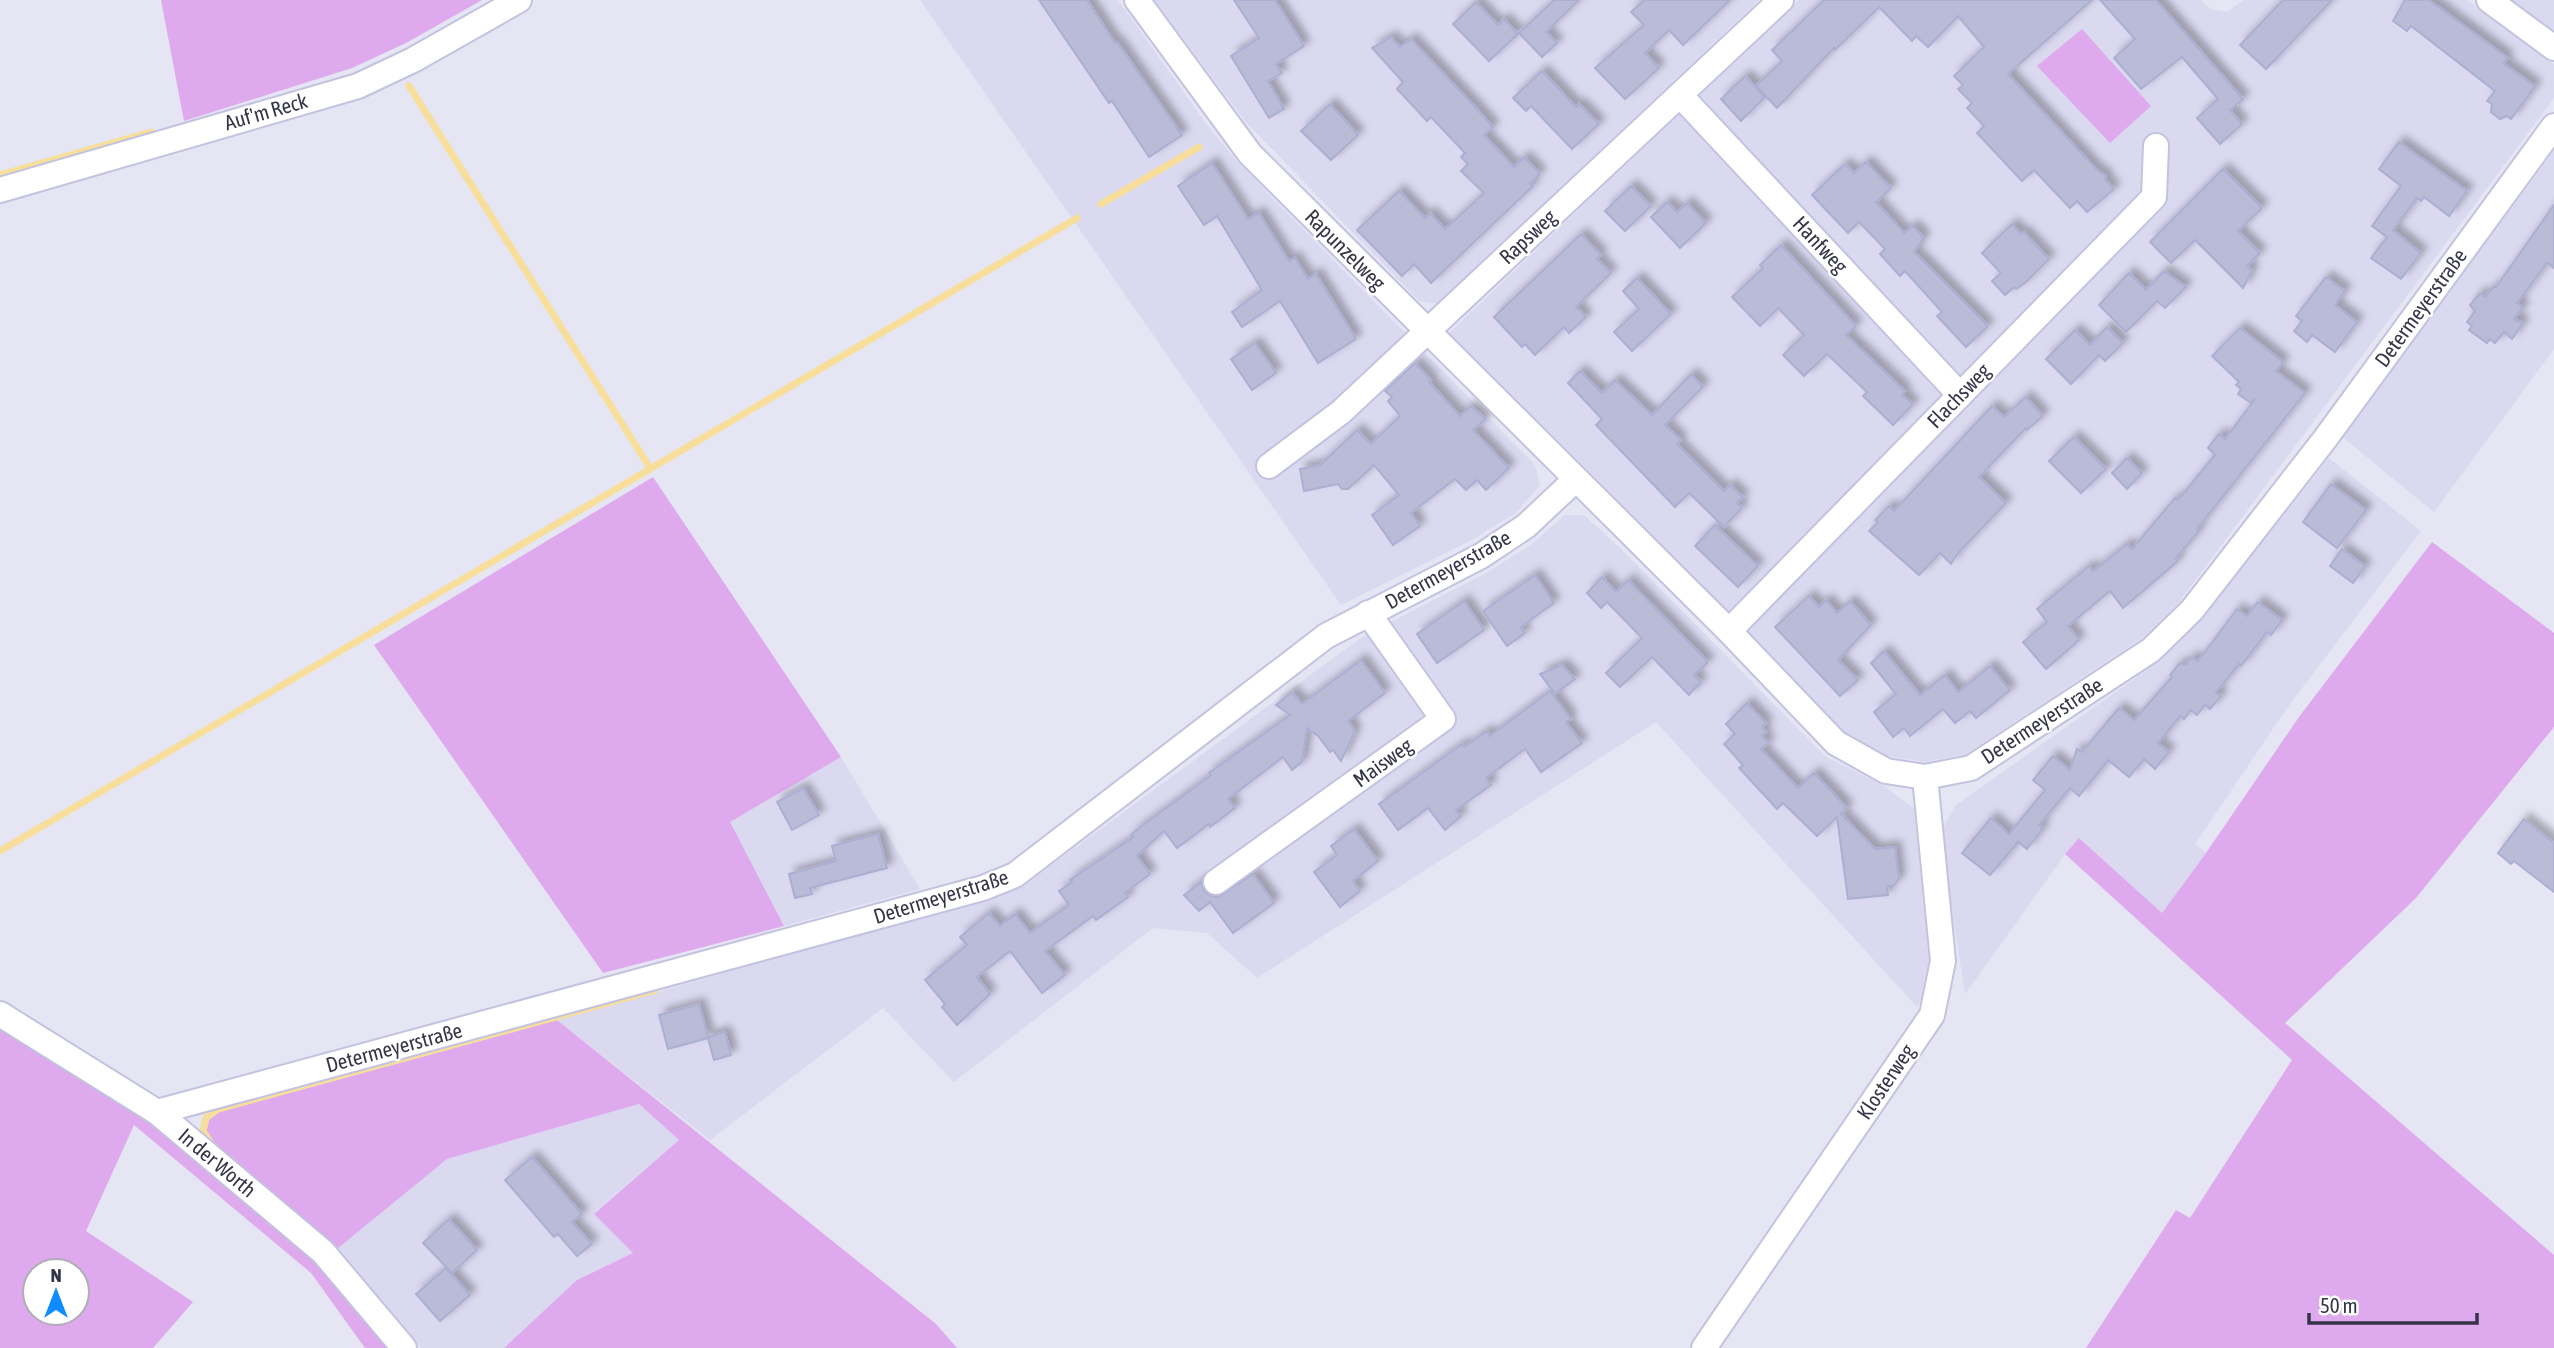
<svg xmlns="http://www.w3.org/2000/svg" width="2554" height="1348" font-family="'Asap Condensed',sans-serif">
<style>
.residential{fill:#dad9f0}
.green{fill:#dea9ed;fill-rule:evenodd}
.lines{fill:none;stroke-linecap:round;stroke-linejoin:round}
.stream{stroke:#f7df9b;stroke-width:7}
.building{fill:#b9bbd7;stroke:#acaed2;stroke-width:2;filter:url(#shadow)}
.street-casing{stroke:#c3c3df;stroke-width:28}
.street{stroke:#fff;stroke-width:24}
.labels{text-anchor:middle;stroke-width:5;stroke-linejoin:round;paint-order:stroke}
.street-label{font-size:21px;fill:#343547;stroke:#fff}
</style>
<defs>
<filter id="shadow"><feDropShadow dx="6" dy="-6" stdDeviation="3.5" flood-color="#0004"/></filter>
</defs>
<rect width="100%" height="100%" fill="#e5e5f4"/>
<g class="residential">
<path d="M920,0H1118L1210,129L1241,166L1535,465L1540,485L1516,513L1470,541L1341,605Z"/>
<path d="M1154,0H1759L1438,304L1419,301L1245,121Z"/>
<path d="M1799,0H2200L2211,9L2228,12L2243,0H2467L2554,64V98L2180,601L2145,636L1966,754L1925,762L1887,756L1844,734L1594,476L1449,333Z"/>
<path d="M2511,0H2554V31Z"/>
<path d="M2554,151V349L2434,512L2341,436Z"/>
<path d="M2329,458L2421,531L2287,708L2195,844L2206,853L2162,913L2079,838L2065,854L1965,994L1940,833L1956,805L2158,662L2203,617Z"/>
<path d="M1565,515H1584L1619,547L1826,757L1881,784L1914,808L1931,983L1917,1007L1656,722L1257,978L1207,933L1153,928L954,1082L883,1008L710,1140L557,1020L988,899L1023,886L1362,637L1486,573L1532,544Z"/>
<path d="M841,757L920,889L784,926L729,822Z"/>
<path d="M639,1104L679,1140L594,1213L633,1253L577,1280L504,1348H421L337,1249L447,1159Z"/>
</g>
<g class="green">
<path d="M161,0H482L406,43L352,68L184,121Z"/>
<path d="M2082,29L2151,106L2110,143L2037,66Z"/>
<path d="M653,477L841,757L730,822L784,926L603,973L374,645Z"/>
<path d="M2432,542L2554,633V727L2416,898L2285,1023L2554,1255V1348H2086L2176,1210L2190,1218L2292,1060L2065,854L2079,838L2162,913L2206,853L2299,717Z"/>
<path d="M557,1020L936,1324L957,1348H504L577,1280L633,1253L594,1214L679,1140L639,1104L447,1159L337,1249L211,1140L206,1132L209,1119L219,1112Z"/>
<path d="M0,1025L140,1114L320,1257L396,1348H365L311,1273L134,1125L86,1231L193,1302L153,1348H0ZM35,1271H77V1313H35Z"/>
</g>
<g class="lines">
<g class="stream">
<path d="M409,86L650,468"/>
<path d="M0,175L151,132"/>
<path d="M1101,204L1199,147"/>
<path d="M0,851L1077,218"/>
<path d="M212,1145L203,1131L206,1118L218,1109L655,990"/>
</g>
</g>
<g class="building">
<path d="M1039,0H1087L1115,43L1117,42L1182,135L1149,157L1112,101L1109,103Z"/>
<path d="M1234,0H1275L1304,46L1276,64L1282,73L1268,81L1284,109L1269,118L1231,56L1259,38Z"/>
<path d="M1554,0H1579L1546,32L1557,43L1542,57L1519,33Z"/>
<path d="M1644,0H1730L1683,45L1669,30L1645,53L1659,68L1625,99L1595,68L1644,25L1631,12Z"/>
<path d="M1824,0H2092L2008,74L2097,170L2106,176L2105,179L2114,189L2087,212L2077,201L2070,208L2034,170L2022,181L1977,133L1984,126L1967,108L1972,103L1958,89L1963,85L1954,76L1984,47L1958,16L1928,47L1916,36L1912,41L1879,7L1835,50L1834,48L1777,108L1756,86L1782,61L1772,50Z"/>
<path d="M2100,0H2156L2243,99L2230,110L2242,124L2220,144L2197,118L2218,99L2182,57L2141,89L2114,58L2135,39Z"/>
<path d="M2283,0H2332L2266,69L2240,45Z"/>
<path d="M2405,0H2429L2508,58L2503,63L2535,86L2511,119L2507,116L2500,119L2491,112L2492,104L2487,101L2495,91L2411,26L2407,31L2393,21Z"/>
<path d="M1476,2L1498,25L1504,19L1518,34L1489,61L1453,24Z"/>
<path d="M1391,37L1400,47L1411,39L1476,108L1493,127L1484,135L1514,167L1524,157L1540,174L1530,183L1533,186L1431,283L1414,264L1402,276L1357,230L1399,191L1425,218L1430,213L1445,229L1484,193L1461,171L1468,164L1461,157L1465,153L1431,117L1427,121L1397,89L1403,82L1372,48Z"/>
<path d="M1542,71L1576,107L1579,104L1599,124L1572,149L1531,106L1526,111L1513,98Z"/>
<path d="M1745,76L1765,97L1741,121L1721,99Z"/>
<path d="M1330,104L1358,135L1331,160L1301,131Z"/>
<path d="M2399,142L2467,191L2449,216L2424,197L2421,201L2417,198L2393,230L2421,253L2401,279L2371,258L2387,237L2372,226L2401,186L2379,169Z"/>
<path d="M1866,162L1891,188L1876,202L1904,233L1913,226L1924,238L1914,252L1988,326L1966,347L1937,316L1942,312L1905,271L1900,276L1880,254L1885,249L1859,222L1848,233L1812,195L1845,164L1854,173Z"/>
<path d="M1212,163L1248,219L1259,213L1289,261L1295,258L1308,279L1316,274L1356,339L1318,363L1280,301L1242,327L1232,312L1262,290L1217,216L1204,225L1178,186Z"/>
<path d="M2223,169L2262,208L2238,231L2260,253L2247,266L2252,271L2243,288L2195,240L2171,263L2150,242Z"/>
<path d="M1631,186L1651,206L1625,231L1605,211Z"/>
<path d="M1667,202L1677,212L1687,203L1706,223L1680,248L1651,217Z"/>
<path d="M2554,205V268L2547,263L2517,303L2523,307L2514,319L2523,323L2512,339L2504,332L2495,343L2490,339L2487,343L2469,330L2472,326L2467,322L2475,311L2470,305L2480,293L2485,297L2494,286L2496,287Z"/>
<path d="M2012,224L2021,234L2024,232L2049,259L2025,283L2016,289L2014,287L2005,295L1992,281L2001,273L1982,253Z"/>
<path d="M1581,234L1601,255L1597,259L1611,273L1576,307L1586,317L1569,333L1564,327L1535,355L1525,344L1522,347L1494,317Z"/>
<path d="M1781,245L1856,326L1846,335L1905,391L1902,395L1913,404L1893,425L1863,396L1867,392L1827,354L1804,376L1783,355L1804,335L1778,308L1760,326L1732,297L1763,268L1760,265Z"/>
<path d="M2164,271L2186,287L2165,308L2157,301L2126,332L2099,305L2129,273L2146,290Z"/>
<path d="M2326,277L2345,291L2335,305L2357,322L2335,352L2312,335L2307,342L2294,331L2302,321L2296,316Z"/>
<path d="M1637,278L1671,314L1632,351L1614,332L1639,309L1623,291Z"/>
<path d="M2107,327L2123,343L2105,361L2099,355L2071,384L2046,359L2075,330L2090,345Z"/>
<path d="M2240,328L2283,362L2276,371L2305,393L2197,529L2199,531L2175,559L2178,561L2123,608L2110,591L2068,626L2079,640L2046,669L2023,642L2047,622L2037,609L2089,566L2093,571L2127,544L2132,549L2175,498L2178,500L2215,455L2208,448L2219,434L2225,439L2255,399L2251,403L2238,394L2241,389L2236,385L2239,382L2212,356Z"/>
<path d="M1255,343L1276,373L1252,390L1231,359Z"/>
<path d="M1415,363L1431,380L1429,382L1460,416L1471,406L1486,419L1473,430L1509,468L1486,490L1477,480L1466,490L1455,479L1411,513L1420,526L1393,545L1372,515L1399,495L1374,465L1348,489H1342L1338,484L1304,491L1300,469L1320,465L1357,430L1371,444L1400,416L1388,401L1392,397L1385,391Z"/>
<path d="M1580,371L1602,393L1615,380L1652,415L1691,374L1703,387L1665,425L1681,440L1677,444L1724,491L1730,485L1743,497L1737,503L1742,508L1724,527L1689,493L1675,507L1596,425L1602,419L1568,383Z"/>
<path d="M2026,397L2043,416L2027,430L2026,428L1979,477L2006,503L1958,553L1951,564L1940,553L1919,575L1869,531L1878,522L1875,520L1889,506L1894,511L1992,406L2004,417Z"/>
<path d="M2074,437L2106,469L2081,493L2049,461Z"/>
<path d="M2127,458L2142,473L2127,489L2112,473Z"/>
<path d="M2331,484L2366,510L2337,548L2303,522Z"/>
<path d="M1715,525L1758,566L1738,587L1695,546Z"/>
<path d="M2342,549L2365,566L2353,583L2330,566Z"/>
<path d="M1535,575L1554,603L1521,627L1525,633L1507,646L1483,611Z"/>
<path d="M1602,577L1616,592L1628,580L1708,662L1694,675L1701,682L1689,695L1652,657L1620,687L1606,673L1642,638L1607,602L1601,608L1587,593Z"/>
<path d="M1809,596L1819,607L1826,600L1837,613L1850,601L1871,625L1838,660L1858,680L1840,696L1775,627Z"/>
<path d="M1464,601L1484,630L1437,663L1417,634Z"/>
<path d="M2258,602L2282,620L2271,635L2267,632L2241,666L2239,664L2216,692L2221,696L2210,709L2205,705L2197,715L2191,710L2184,719L2180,716L2158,743L2169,752L2155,769L2144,759L2129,777L2108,760L2079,796L2070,788L2039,825L2043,828L2027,849L2018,842L1990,875L1962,853L1991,818L2009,834L2045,790L2033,780L2053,756L2070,770L2077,749L2082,752L2119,708L2134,720L2172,677L2170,675L2179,664H2186L2192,657L2198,661L2237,609L2247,616Z"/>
<path d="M1884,651L1920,695L1945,675L1958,692L1990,666L2010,690L1976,718L1970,711L1955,723L1943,709L1910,736L1904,728L1893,737L1874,712L1896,694L1871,663Z"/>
<path d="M1361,660L1385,693L1348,721L1355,731L1341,761L1333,750L1330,752L1318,736L1307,728L1302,762L1292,770L1283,757L1228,799L1235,808L1210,827L1209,824L1177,848L1164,831L1137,856L1150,874L1125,893L1128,897L1096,920L1093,916L1045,951L1065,975L1042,993L1010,951L977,977L990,994L957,1025L942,1007L945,1004L925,980L967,945L960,937L989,913L1000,926L1015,914L1030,933L1069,905L1059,891L1072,882L1070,880L1133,837L1131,835L1139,828L1211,775L1209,773L1290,715L1276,705L1292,692L1302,704Z"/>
<path d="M1562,665L1575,679L1555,694L1540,674Z"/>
<path d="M1550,691L1571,719L1566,722L1582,743L1541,772L1525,749L1486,778L1491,785L1456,810L1461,816L1445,830L1428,808L1398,830L1379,804L1462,744L1464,747L1487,731L1490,736Z"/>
<path d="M1747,703L1766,723L1762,727L1766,732L1762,736L1769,743L1761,749L1798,788L1814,773L1847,808L1841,814L1875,849L1895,847L1899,879L1893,886H1887L1888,895L1848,899L1837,817L1817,836L1783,803L1777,809L1739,768L1743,765L1724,744L1735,734L1726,724Z"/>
<path d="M803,788L819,815L792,830L777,802Z"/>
<path d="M2524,819L2554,843V892L2514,861L2511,864L2498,853Z"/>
<path d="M1354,829L1378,861L1353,881L1360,891L1340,907L1314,872L1337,855L1331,846Z"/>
<path d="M878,834L887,868L810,888L812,894L795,898L789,874L836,861L832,846Z"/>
<path d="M1253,874L1274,903L1233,933L1210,902L1199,911L1184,895L1201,882L1204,891L1211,896L1218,897Z"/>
<path d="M699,1004L708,1037L725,1032L731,1055L714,1060L708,1038L668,1049L659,1015Z"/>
<path d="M532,1157L582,1214L572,1222L592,1244L577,1256L558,1234L554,1237L505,1180Z"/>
<path d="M449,1219L477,1250L452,1273L423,1243Z"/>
<path d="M446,1268L470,1295L440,1321L416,1294Z"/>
</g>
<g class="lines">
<defs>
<g id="street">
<path d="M1137,0L1250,154L1729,631L1836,743L1886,771L1925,777L1971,768L2151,650L2192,610L2325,439L2554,126"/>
<path d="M2489,0L2554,48"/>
<path d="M1680,95L1960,395"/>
<path d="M0,190L358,86L413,60L519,0"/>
<path d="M1269,466L1341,412L1781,0"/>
<path d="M1729,631L2154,197L2156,146"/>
<path d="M1216,882L1443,719L1368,613"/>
<path d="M0,1014L157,1112L323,1252L404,1348"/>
<path d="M157,1112L983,888L1015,875L1326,636L1481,556L1526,526L1575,480"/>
<path d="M1704,1348L1932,1015L1943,961L1925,777"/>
</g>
</defs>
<use href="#street" class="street-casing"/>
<use href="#street" class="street"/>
</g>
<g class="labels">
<g class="street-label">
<text transform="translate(266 112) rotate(-16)" y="7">Auf'm Reck</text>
<text transform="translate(1528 237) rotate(-43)" y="7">Rapsweg</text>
<text transform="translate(1820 245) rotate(47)" y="7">Hanfweg</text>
<text transform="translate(1345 250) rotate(45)" y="7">Rapunzelweg</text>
<text transform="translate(2421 308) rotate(-54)" y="7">Determeyerstraße</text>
<text transform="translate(1959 396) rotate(-46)" y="7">Flachsweg</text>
<text transform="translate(1448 570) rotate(-29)" y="7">Determeyerstraße</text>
<text transform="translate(2042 721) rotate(-33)" y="7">Determeyerstraße</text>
<text transform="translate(1383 763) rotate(-36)" y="7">Maisweg</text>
<text transform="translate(941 897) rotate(-17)" y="7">Determeyerstraße</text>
<text transform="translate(394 1048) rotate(-15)" y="7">Determeyerstraße</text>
<text transform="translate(1886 1082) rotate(-56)" y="7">Klosterweg</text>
<text transform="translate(217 1163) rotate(40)" y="7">In der Worth</text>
</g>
</g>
<g transform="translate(56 1292)"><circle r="33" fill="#ffffff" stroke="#aeaeb5" stroke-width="2"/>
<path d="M0-5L12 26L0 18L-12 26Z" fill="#118cff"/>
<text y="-10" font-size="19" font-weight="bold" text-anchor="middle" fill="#343547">N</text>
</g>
<path d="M2309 1313v10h168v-10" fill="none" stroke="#343547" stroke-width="3.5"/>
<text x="2320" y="1313" font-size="21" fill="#343547" stroke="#ffffff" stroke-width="5" paint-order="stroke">50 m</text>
</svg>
